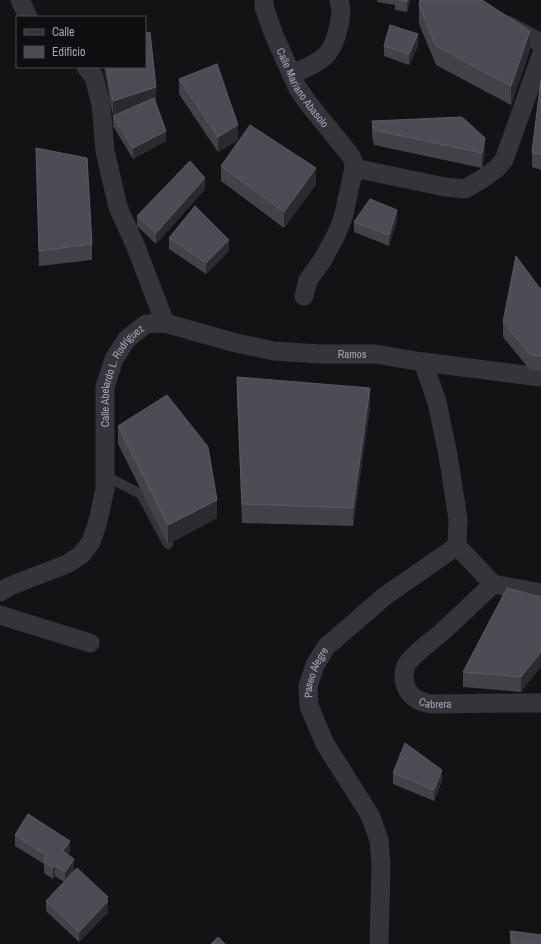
<svg xmlns="http://www.w3.org/2000/svg" width="541" height="944" font-family="'Archivo Narrow',sans-serif">
<style>
.lines{fill:none;stroke-linecap:round;stroke-linejoin:round}
.lane{stroke:#34343b;stroke-width:10}
.street{stroke:#34343b;stroke-width:19}
.wall{fill:#424248}
.shaded-wall{fill:#2b2a2f}
.building{fill:#4d4c54;stroke:#5a5a64}
.labels{text-anchor:middle;stroke-width:3;stroke-linejoin:round;paint-order:stroke}
.street-label{font-size:11px;fill:#a3a6b7;stroke:#0f0e10}
</style>
<rect width="100%" height="100%" fill="#131315"/>
<g class="lines">
<path class="lane" d="M105,476L141,494L168,544"/>
<g class="street">
<path d="M20,0L28,17"/>
<path id="s1" d="M264,0V7L274,35L297,87L308,103L351,156L353,161L354,168L343,218L336,235L322,261L308,280L304,296"/>
<path d="M507,25L541,43"/>
<path d="M86,67L94,77L101,104L105,151L118,207L136,247L165,323"/>
<path d="M292,74C303,69 316,65 325,56C335,47 340,26 341,12C341,8 340,4 339,0"/>
<path d="M354,168L445,187L465,189L482,179L496,169L504,160L541,56"/>
<path d="M423,362L437,402L448,455L458,519L457,546L493,584"/>
<path id="s2" d="M493,584C476,600 459,617 442,632C432,641 411,655 406,666C401,678 406,694 418,700C422,702 426,703 430,704L520,703H541"/>
<path d="M493,584L541,593"/>
<path id="s3" d="M0,592L10,586L67,564L81,555L91,542L97,525L105,489V387L114,359L127,339L146,324L165,323L236,343L274,351L320,354H375L423,362L541,377"/>
<path d="M0,615L90,643"/>
<path id="s4" d="M379,944L381,865L379,840L370,815L325,744L309,706L308,686L315,665L326,647L385,596L457,546"/>
</g>
</g>
<g class="wall">
<path d="M377,0H410L407,12L395,10V5L377,2Z"/>
<path d="M419,5L530,50L511,105L436,65L419,24Z"/>
<path d="M418,45L409,65L384,56V46Z"/>
<path d="M104,67H145L156,102H155L166,141L133,159L113,126V116Z"/>
<path d="M179,79L238,140L218,152L179,94Z"/>
<path d="M541,79V170L532,167V152Z"/>
<path d="M372,121L485,153L482,168L374,145L372,136Z"/>
<path d="M36,148L92,244V260L39,266Z"/>
<path d="M221,166L316,184L284,228L221,181Z"/>
<path d="M205,189L156,244L137,226V216Z"/>
<path d="M397,220L389,246L354,232V222Z"/>
<path d="M169,238L229,251L206,274L169,249Z"/>
<path d="M541,290V371L530,370L503,337V322Z"/>
<path d="M237,377L370,407L353,526L242,523L237,396Z"/>
<path d="M118,426L217,518L168,544L118,444Z"/>
<path d="M541,597L521,692L463,687V672Z"/>
<path d="M393,773L442,781L434,801L393,784Z"/>
<path d="M15,835L70,851L67,855L74,869L71,875L108,897V912L79,942L46,911V901L64,882L55,876L53,879L44,873V864L15,846Z"/>
<path d="M510,931L541,944H510Z"/>
</g>
<g class="shaded-wall">
<path d="M408,0H410L407,12V2Z"/>
<path d="M530,31V50L511,105V86Z"/>
<path d="M418,34V45L409,65V54Z"/>
<path d="M156,87V102L113,116V101Z"/>
<path d="M238,125V140L218,152V137Z"/>
<path d="M166,131V141L133,159V148Z"/>
<path d="M485,138V153L482,168V153Z"/>
<path d="M316,168V184L284,228V212Z"/>
<path d="M205,178V189L156,244V233Z"/>
<path d="M397,210V220L389,246V235Z"/>
<path d="M229,240V251L206,274V263Z"/>
<path d="M370,388V407L353,526V508Z"/>
<path d="M217,500V518L168,544V525Z"/>
<path d="M541,652V667L521,692V677Z"/>
<path d="M442,770V781L434,801V790Z"/>
<path d="M70,841V851L63,862V851Z"/>
<path d="M74,859V869L65,883V872Z"/>
<path d="M55,865V876L53,879V868Z"/>
<path d="M108,897V912L79,942V932Z"/>
</g>
<g class="building">
<path d="M399,0H408L407,2Z"/>
<path d="M420,0H482L530,31L511,86L436,46L419,5Z"/>
<path d="M390,25L418,34L409,54L384,46Z"/>
<path d="M150,32L156,87L113,101L107,67H145V33Z"/>
<path d="M217,64L238,125L218,137L179,79Z"/>
<path d="M541,79V155L532,152Z"/>
<path d="M154,98L166,131L133,148L113,116Z"/>
<path d="M462,117L485,138L482,153L374,130L372,121Z"/>
<path d="M250,125L316,168L284,212L221,166Z"/>
<path d="M36,148L87,158L92,244L39,251Z"/>
<path d="M190,161L205,178L156,233L137,216Z"/>
<path d="M370,199L397,210L389,235L354,222Z"/>
<path d="M195,206L229,240L206,263L169,238Z"/>
<path d="M516,256L541,290V356L530,355L503,322Z"/>
<path d="M237,377L370,388L353,508L242,504Z"/>
<path d="M167,395L208,447L217,500L168,525L118,426Z"/>
<path d="M507,588L541,597V652L521,677L463,672Z"/>
<path d="M405,743L442,770L434,790L393,773Z"/>
<path d="M28,814L70,841L63,851L74,859L65,872L55,865L53,868L44,862L46,855L15,835Z"/>
<path d="M77,868L108,897L106,899L108,901L79,932L46,901Z"/>
<path d="M510,931L541,935V944H513Z"/>
<path d="M218,937L225,944H211Z"/>
</g>
<g class="labels">
<g class="street-label">
<text dy="4" stroke="none"><textPath href="#s1" startOffset="97">Calle Mariano Abasolo</textPath></text>
<text dy="4" stroke="none"><textPath href="#s3" startOffset="550">Ramos</textPath></text>
<text dy="4" stroke="none"><textPath href="#s3" startOffset="279">Calle Abelardo L. Rodríguez</textPath></text>
<text dy="4" stroke="none"><textPath href="#s4" startOffset="291">Paseo Alegre</textPath></text>
<text dy="4" stroke="none"><textPath href="#s2" startOffset="177">Cabrera</textPath></text>
</g>
</g>
<rect x="16" y="16" width="130" height="52" fill="#0f0e10" stroke="#4a4b53"/>
<rect x="24" y="29" width="20" height="6" fill="#34343b" stroke="#4a4b53"/>
<text x="52" y="36" font-size="12" fill="#a3a6b7">Calle</text>
<rect x="24" y="46" width="20" height="12" fill="#4d4c54" stroke="#4a4b53"/>
<text x="52" y="56" font-size="12" fill="#a3a6b7">Edificio</text>
</svg>
